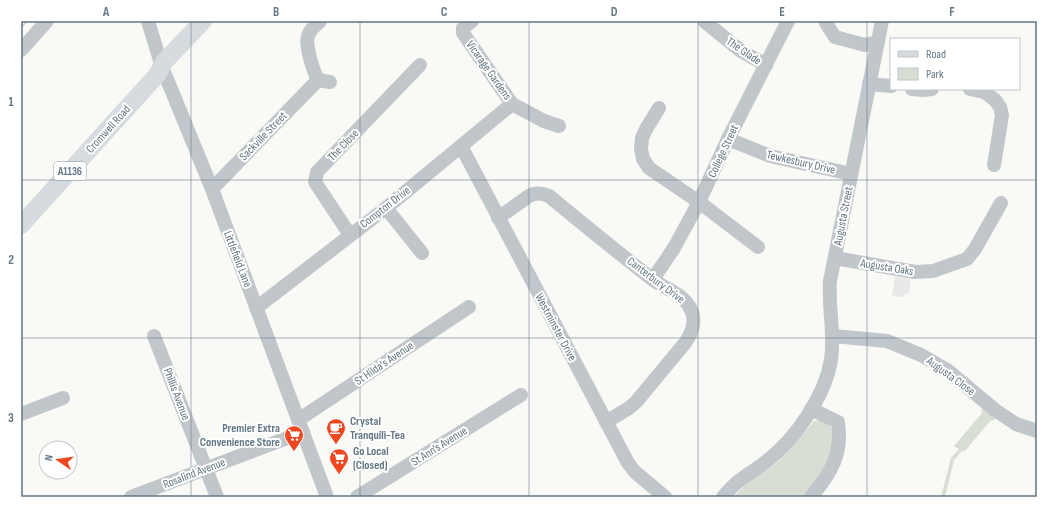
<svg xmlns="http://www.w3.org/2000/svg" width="1058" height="518" font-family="'Sofia Sans Condensed',sans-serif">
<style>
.built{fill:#e7e8e7}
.green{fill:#d9ded5}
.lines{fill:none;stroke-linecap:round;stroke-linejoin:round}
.minor{stroke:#c1c6ca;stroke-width:14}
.major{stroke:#d6dbdf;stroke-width:18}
.rail-casing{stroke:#a2aab0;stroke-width:4.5}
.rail{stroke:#fff;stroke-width:3;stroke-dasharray:9;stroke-linecap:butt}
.grid{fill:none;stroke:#627683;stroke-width:1;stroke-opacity:0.55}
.labels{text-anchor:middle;stroke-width:4;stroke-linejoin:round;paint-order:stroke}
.shield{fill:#fff;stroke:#919fa8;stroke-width:1}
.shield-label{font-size:11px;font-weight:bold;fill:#627683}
.street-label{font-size:12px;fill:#627683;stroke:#fff}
.poi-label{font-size:12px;font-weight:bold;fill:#627683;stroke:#fff;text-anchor:start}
.neatline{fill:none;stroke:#627683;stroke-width:1.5}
.grid-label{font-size:13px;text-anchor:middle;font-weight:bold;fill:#627683}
</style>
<rect width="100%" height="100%" fill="#f9f9f6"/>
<path class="built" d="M895,276L911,279L909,294L905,293L904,297L892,296Z"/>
<g class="green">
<path d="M981,408L996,419L990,421L965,451H962L954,460L945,497H941L951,458L959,449L954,446L982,413Z"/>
<path d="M821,420L830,426L832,429L833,450L820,478L804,497H734L745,485L771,467L785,455L814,421Z"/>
</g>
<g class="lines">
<g class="minor">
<path d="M148,21L162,67L212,189L327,497"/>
<path d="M472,21L463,28V33L512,104L544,121L559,126"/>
<path d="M704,21L741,51L766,65"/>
<path d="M826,21V23L835,37L865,45L878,42"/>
<path d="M21,50L47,21"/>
<path d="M318,80L330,82"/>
<path d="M869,84L891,86"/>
<path d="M912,89L923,90L932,89"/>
<path d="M970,89L984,92L990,96L995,100L1000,107L1002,115L994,165"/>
<path d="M659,108L646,129L642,138L641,149L643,159L649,168L699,202L758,247"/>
<path d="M728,139L770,156L851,174"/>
<path d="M461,146L628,463L635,472L665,497"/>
<path d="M212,189L318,80C313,70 305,46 308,36C310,29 315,26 320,21"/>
<path d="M386,208L422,253"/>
<path d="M498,218L529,196C536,192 542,193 549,196C583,224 617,252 652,279C663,287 683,295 689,306C697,318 693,332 685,343L636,402L629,408L606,422"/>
<path d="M350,235L315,182L317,172L420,65"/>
<path d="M835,258L915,272L933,271L967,259L975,249L1001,203"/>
<path d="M653,279L674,248L699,202L728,139L788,21"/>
<path d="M256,308L386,208L512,104"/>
<path d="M154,336L217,497"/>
<path d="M833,336L887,341L921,355L947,370L995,410L1016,424L1037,431"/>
<path d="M811,409L838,422C843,454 831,473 811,497"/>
<path d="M21,414L63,398"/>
<path d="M298,420L469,307"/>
<path d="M131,497L303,432"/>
<path d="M357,497L521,395"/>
<path d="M723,497C729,490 735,483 743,478C751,472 760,467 768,460C796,438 825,396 831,360C835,333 828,308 830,281L882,21"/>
</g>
<path class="major" d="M21,225L157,75L164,62L203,21"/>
<defs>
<path id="rail" d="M21,25L25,21"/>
</defs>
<use href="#rail" class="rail-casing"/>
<use href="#rail" class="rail"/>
</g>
<path class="grid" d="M191,21V497M360,21V497M529,21V497M698,21V497M867,21V497M21,180H1037M21,338H1037"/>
<defs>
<symbol id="cafe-pin" viewBox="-11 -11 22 30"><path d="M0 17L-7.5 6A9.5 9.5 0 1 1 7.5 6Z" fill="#ef4820" stroke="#fff"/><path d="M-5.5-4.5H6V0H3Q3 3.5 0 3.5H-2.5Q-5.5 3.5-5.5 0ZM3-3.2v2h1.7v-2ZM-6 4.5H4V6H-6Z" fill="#fff"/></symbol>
<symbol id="supermarket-pin" viewBox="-11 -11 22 30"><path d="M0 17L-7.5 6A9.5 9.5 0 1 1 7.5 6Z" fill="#ef4820" stroke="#fff"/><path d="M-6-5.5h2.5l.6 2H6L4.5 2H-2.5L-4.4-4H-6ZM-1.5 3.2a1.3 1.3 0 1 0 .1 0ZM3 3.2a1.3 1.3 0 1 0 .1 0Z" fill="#fff"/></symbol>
</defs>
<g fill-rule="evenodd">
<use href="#cafe-pin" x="325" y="417" width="22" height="30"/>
<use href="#supermarket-pin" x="283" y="424" width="22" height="30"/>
<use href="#supermarket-pin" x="328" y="447" width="22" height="30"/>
</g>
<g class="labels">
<rect class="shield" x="54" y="162" width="32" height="18" rx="3"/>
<g class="shield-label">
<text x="70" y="175">A1136</text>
</g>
<g class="street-label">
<text transform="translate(744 51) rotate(34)" y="4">The Glade</text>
<text transform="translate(489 70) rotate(55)" y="4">Vicarage Gardens</text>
<text transform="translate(108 129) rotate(-48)" y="4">Cromwell Road</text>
<text transform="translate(263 136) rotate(-46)" y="4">Sackville Street</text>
<text transform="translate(343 145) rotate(-46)" y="4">The Close</text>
<text transform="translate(723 151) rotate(-65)" y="4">College Street</text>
<text transform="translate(801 162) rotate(13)" y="4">Tewkesbury Drive</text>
<text transform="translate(385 207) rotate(-38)" y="4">Compton Drive</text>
<text transform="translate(843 216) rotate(-79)" y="4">Augusta Street</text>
<text transform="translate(238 259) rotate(69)" y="4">Littlefield Lane</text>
<text transform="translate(887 267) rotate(9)" y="4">Augusta Oaks</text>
<text transform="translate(656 280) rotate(37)" y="4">Canterbury Drive</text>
<text transform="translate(556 327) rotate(62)" y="4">Westminster Drive</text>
<text transform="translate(384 363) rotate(-34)" y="4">St Hilda's Avenue</text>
<text transform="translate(951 376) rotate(36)" y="4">Augusta Close</text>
<text transform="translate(177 394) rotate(69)" y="4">Phillis Avenue</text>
<text transform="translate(439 446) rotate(-32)" y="4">St Ann's Avenue</text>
<text transform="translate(194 473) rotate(-21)" y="4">Rosalind Avenue</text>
</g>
<g class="poi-label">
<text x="350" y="425">Crystal<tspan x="350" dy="14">Tranquili-Tea</tspan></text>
<text x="280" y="432" text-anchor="end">Premier Extra<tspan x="280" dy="14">Convenience Store</tspan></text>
<text x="353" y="455">Go Local<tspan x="353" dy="14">(Closed)</tspan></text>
</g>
</g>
<rect width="1058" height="518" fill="none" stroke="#ffffff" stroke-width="44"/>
<rect x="890" y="38" width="130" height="52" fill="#ffffff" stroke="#c0c8cd"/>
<rect x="898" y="51" width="20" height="6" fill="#d6dbdf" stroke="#c0c8cd"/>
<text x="926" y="58" font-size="12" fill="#627683">Road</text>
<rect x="898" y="68" width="20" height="12" fill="#d9ded5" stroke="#c0c8cd"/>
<text x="926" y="78" font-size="12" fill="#627683">Park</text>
<g transform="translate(58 460) rotate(283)"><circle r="19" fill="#ffffff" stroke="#c0c8cd"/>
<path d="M0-3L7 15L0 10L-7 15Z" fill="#ef4820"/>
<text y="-6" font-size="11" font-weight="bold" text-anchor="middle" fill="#627683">N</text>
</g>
<rect x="22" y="22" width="1014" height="474" class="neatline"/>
<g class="grid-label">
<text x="106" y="16">A</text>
<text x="276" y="16">B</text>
<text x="444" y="16">C</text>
<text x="614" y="16">D</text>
<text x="782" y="16">E</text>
<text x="952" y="16">F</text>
<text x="11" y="106">1</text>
<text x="11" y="264">2</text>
<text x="11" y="422">3</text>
</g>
</svg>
